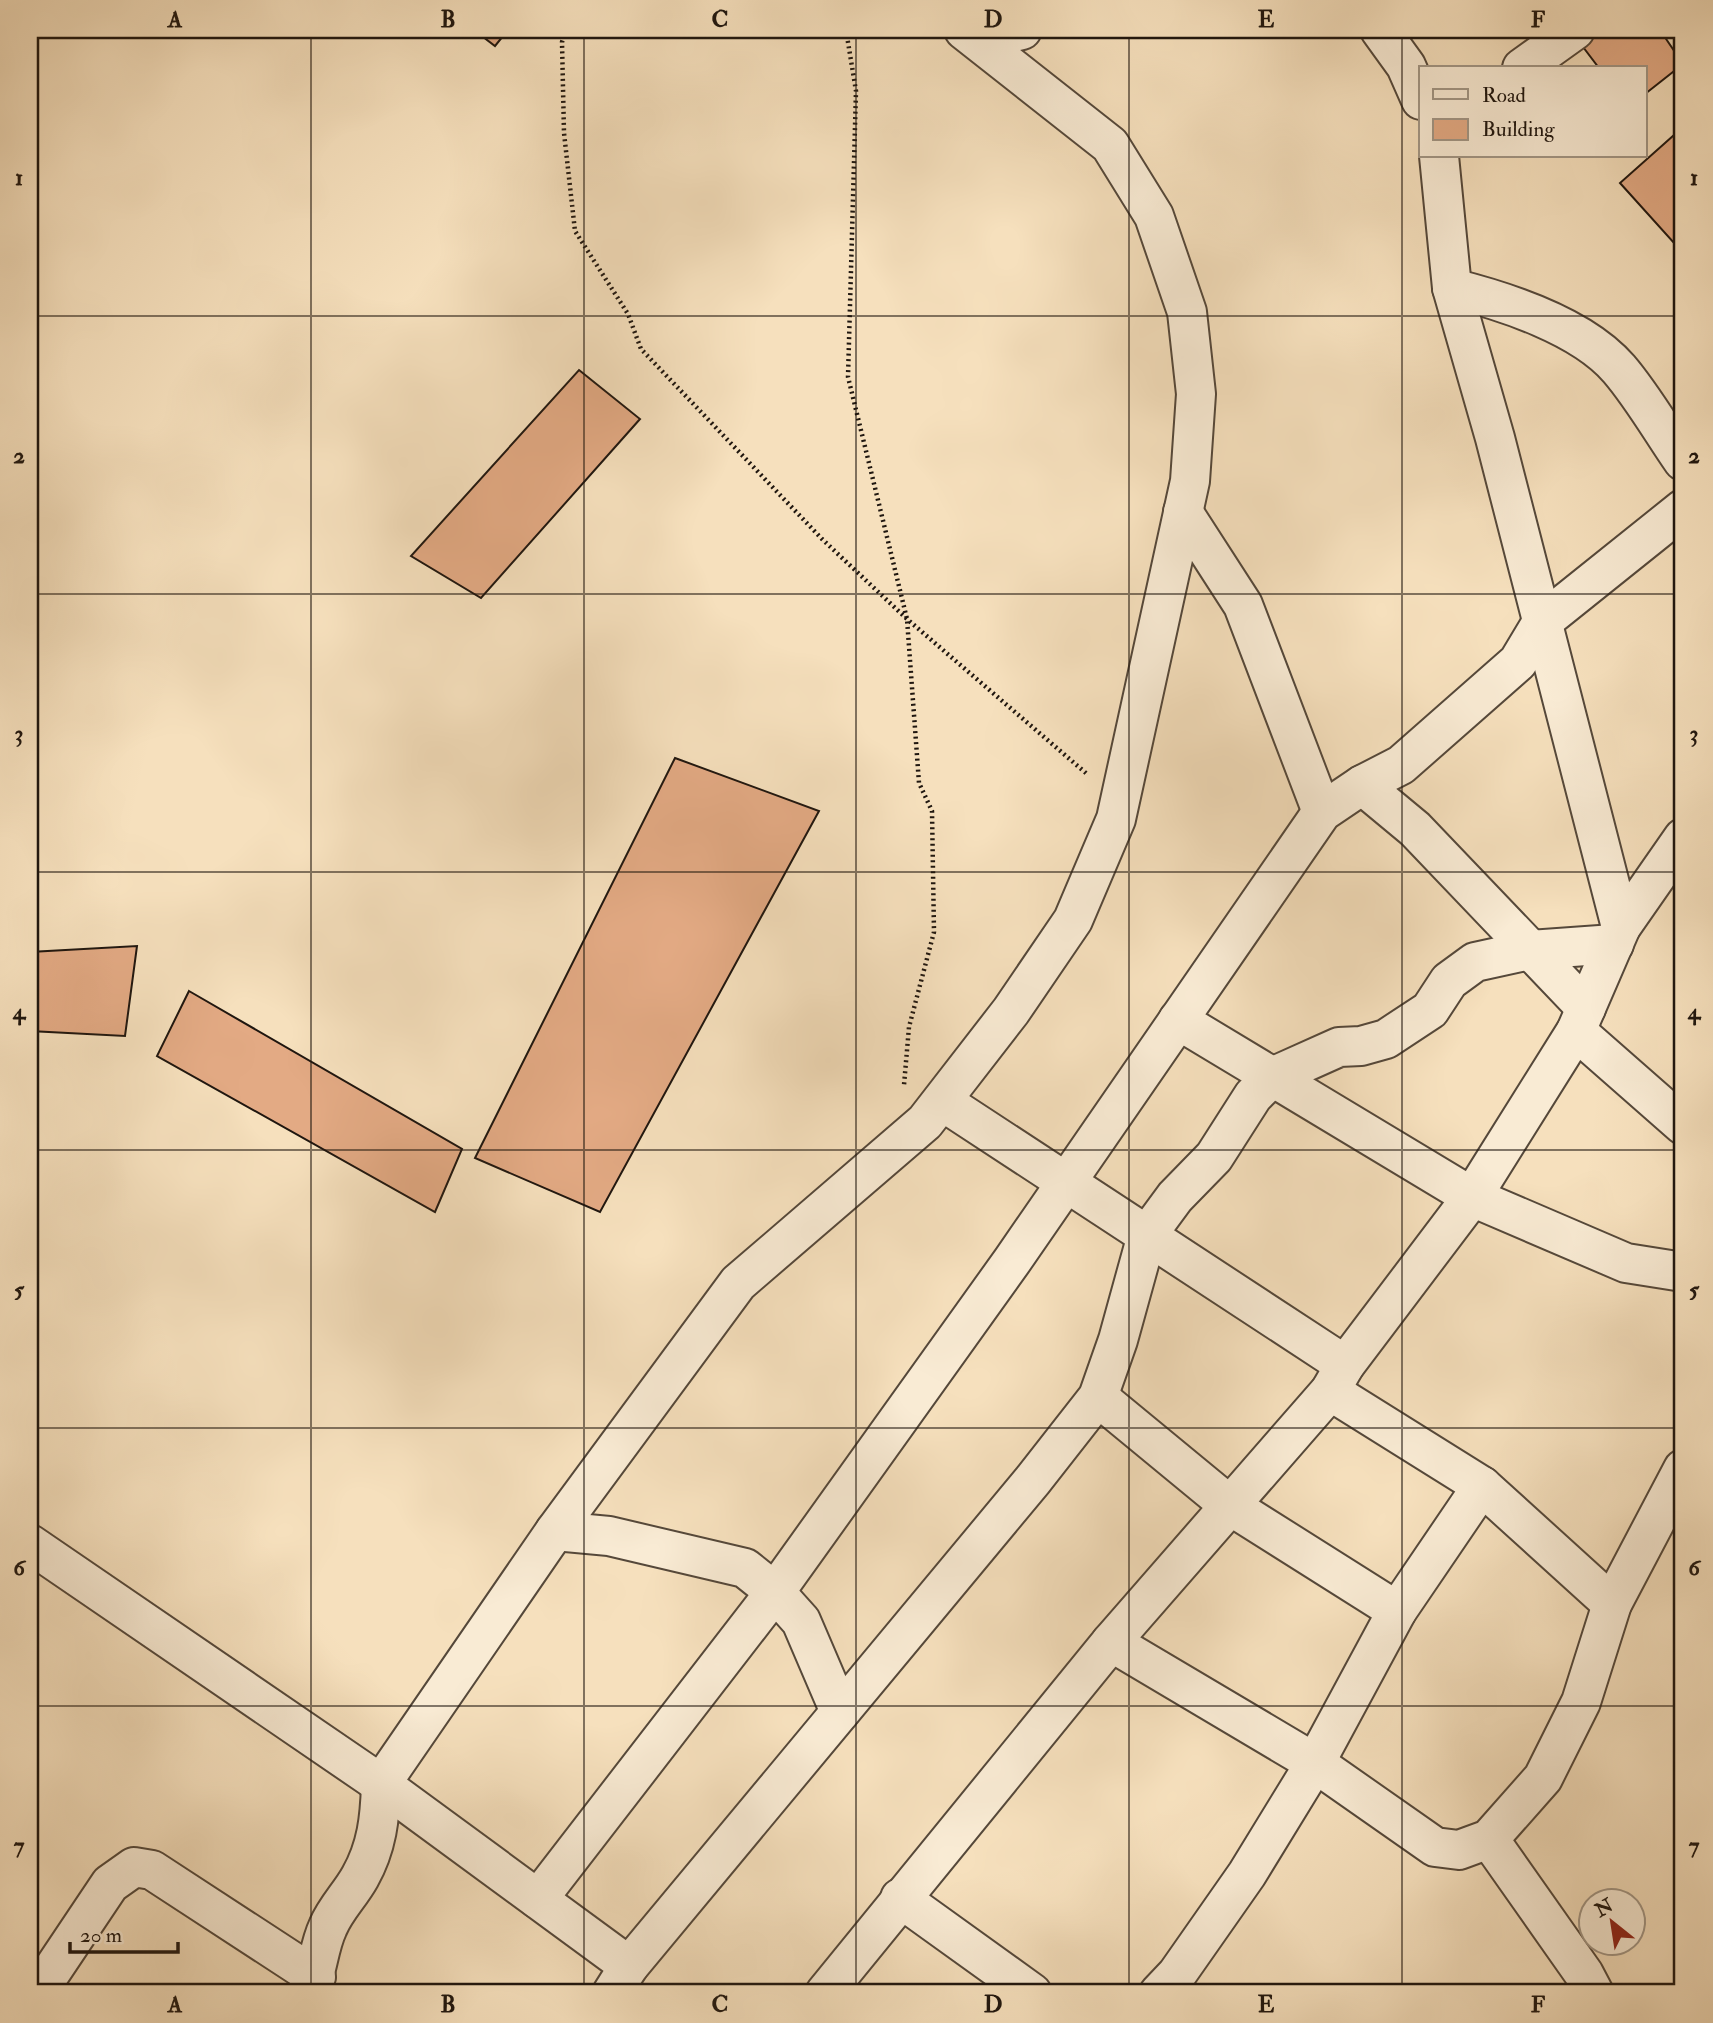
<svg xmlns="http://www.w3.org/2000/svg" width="1713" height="2023" font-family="'IM FELL Double Pica',serif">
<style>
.building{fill:#e3aa84;stroke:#1f160f;stroke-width:2}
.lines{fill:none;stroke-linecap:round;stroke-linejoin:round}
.minor-casing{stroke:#55483a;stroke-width:42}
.path{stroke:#1f160f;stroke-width:4.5;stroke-dasharray:2 3.5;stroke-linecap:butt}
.minor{stroke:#f9ebd4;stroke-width:38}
.grid{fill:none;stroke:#1f160f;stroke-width:2;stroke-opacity:0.55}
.neatline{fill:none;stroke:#1f160f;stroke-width:2.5}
.grid-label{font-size:23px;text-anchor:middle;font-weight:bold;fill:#1f160f}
</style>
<rect width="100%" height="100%" fill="#f6e0bd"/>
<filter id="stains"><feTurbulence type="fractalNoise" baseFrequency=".00286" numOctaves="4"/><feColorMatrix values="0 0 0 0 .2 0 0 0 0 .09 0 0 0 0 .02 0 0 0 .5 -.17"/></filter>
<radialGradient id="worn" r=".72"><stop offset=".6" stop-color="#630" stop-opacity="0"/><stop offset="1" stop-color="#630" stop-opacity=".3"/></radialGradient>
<g class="building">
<path d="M474,30H508L495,46Z"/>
<path d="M1589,30H1660L1683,64L1645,94V68H1599L1577,39Z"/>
<path d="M1683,127V253L1620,183Z"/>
<path d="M579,370L640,419L481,598L411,556Z"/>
<path d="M675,758L819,811L600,1212L475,1158Z"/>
<path d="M137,946L125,1036L30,1031V952Z"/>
<path d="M189,991L462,1149L435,1212L157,1056Z"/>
</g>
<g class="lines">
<defs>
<g id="minor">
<path d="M1380,30L1406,66L1421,100"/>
<path d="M979,40L1022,30"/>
<path d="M1522,68L1575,30"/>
<path d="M1439,156L1452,288L1495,438L1621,927"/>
<path d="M1452,288C1504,301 1582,326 1619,369C1643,397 1662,431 1683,461"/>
<path d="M1183,512L1243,605L1322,812"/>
<path d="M1362,785L1415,829L1586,1008"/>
<path d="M1178,1020L1472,1197L1626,1263L1683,1272"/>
<path d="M1576,1031L1683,1125"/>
<path d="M942,1101L1345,1365"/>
<path d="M1330,1391L1482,1486L1612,1604"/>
<path d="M1098,1397L1229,1505L1397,1611"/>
<path d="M555,1531L609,1536L745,1568L775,1592L801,1621L840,1712"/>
<path d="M30,1544L381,1784L629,1966"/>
<path d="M1111,1642L1315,1763L1435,1847L1459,1850L1489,1839L1543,1778L1581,1702L1612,1604L1683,1469"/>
<path d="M1489,1839L1584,1974L1594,1993"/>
<path d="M900,1898L1032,1993"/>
<path d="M538,1899L775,1592L1012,1261L1322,812L1362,785L1401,765L1518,662L1542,622L1683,509"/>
<path d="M37,1993L110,1884L134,1867L152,1870L316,1977"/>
<path d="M308,1993C318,1972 318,1948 328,1927C336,1908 350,1895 360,1877C377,1847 380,1818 381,1784L555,1531L738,1283L925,1122L1011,1011L1073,920L1116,819L1190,481L1196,394L1187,312L1154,216L1110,145L964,30"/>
<path d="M612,1993L629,1966L1033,1480L1098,1397L1118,1340L1147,1235L1175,1197L1214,1157L1253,1096L1272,1077L1339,1047L1361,1046L1386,1039L1430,1010L1449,981L1475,962L1530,950L1614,944"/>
<path d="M825,1993L1111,1642L1330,1391L1345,1365L1472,1197L1576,1031L1621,927L1683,838"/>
<path d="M1159,1993L1177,1974L1247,1874L1315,1763L1397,1611L1482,1486"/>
</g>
</defs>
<use href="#minor" class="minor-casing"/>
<g class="path">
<path d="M566,30L562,42L564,133L575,231L628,314L641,349L822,539L907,619L1087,774"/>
<path d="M846,30L856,91L848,377L907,619L919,783L932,811L934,932L909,1027L904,1085"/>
</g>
<use href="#minor" class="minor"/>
</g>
<path class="grid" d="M311,30V1993M584,30V1993M856,30V1993M1129,30V1993M1402,30V1993M30,316H1683M30,594H1683M30,872H1683M30,1150H1683M30,1428H1683M30,1706H1683"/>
<rect width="1713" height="2023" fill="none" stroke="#f6e0bd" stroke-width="77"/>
<rect x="1419" y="66" width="228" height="91" fill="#f9ebd4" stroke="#a29685" stroke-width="2"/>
<rect x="1433" y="89" width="35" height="10" fill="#f9ebd4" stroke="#a29685" stroke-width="2"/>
<text x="1482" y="102" font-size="21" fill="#1f160f">Road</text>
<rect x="1433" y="119" width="35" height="21" fill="#e3aa84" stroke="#a29685" stroke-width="2"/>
<text x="1482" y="136" font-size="21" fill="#1f160f">Building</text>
<g transform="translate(1612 1922) rotate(330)"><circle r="33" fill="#f9ebd4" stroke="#a29685" stroke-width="2"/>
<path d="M0-5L12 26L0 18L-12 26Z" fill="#8f2418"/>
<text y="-10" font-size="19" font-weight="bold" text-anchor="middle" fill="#1f160f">N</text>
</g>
<path d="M70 1942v10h108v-10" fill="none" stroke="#1f160f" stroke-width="3.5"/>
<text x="80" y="1942" font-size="21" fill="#1f160f" stroke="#f9ebd4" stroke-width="5" paint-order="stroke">20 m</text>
<rect x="38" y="38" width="1636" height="1946" class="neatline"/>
<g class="grid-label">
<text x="175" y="27">A</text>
<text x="448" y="27">B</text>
<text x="720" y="27">C</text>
<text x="993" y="27">D</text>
<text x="1266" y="27">E</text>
<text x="1538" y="27">F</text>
<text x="19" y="185">1</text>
<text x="1694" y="185">1</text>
<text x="19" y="463">2</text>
<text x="1694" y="463">2</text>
<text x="19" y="741">3</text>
<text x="1694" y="741">3</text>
<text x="19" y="1019">4</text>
<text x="1694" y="1019">4</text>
<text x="19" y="1297">5</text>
<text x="1694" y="1297">5</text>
<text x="19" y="1575">6</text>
<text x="1694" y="1575">6</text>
<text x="19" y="1853">7</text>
<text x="1694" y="1853">7</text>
<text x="175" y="2012">A</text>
<text x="448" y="2012">B</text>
<text x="720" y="2012">C</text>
<text x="993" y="2012">D</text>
<text x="1266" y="2012">E</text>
<text x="1538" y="2012">F</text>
</g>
<rect width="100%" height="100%" filter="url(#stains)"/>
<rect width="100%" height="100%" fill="url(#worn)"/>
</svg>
